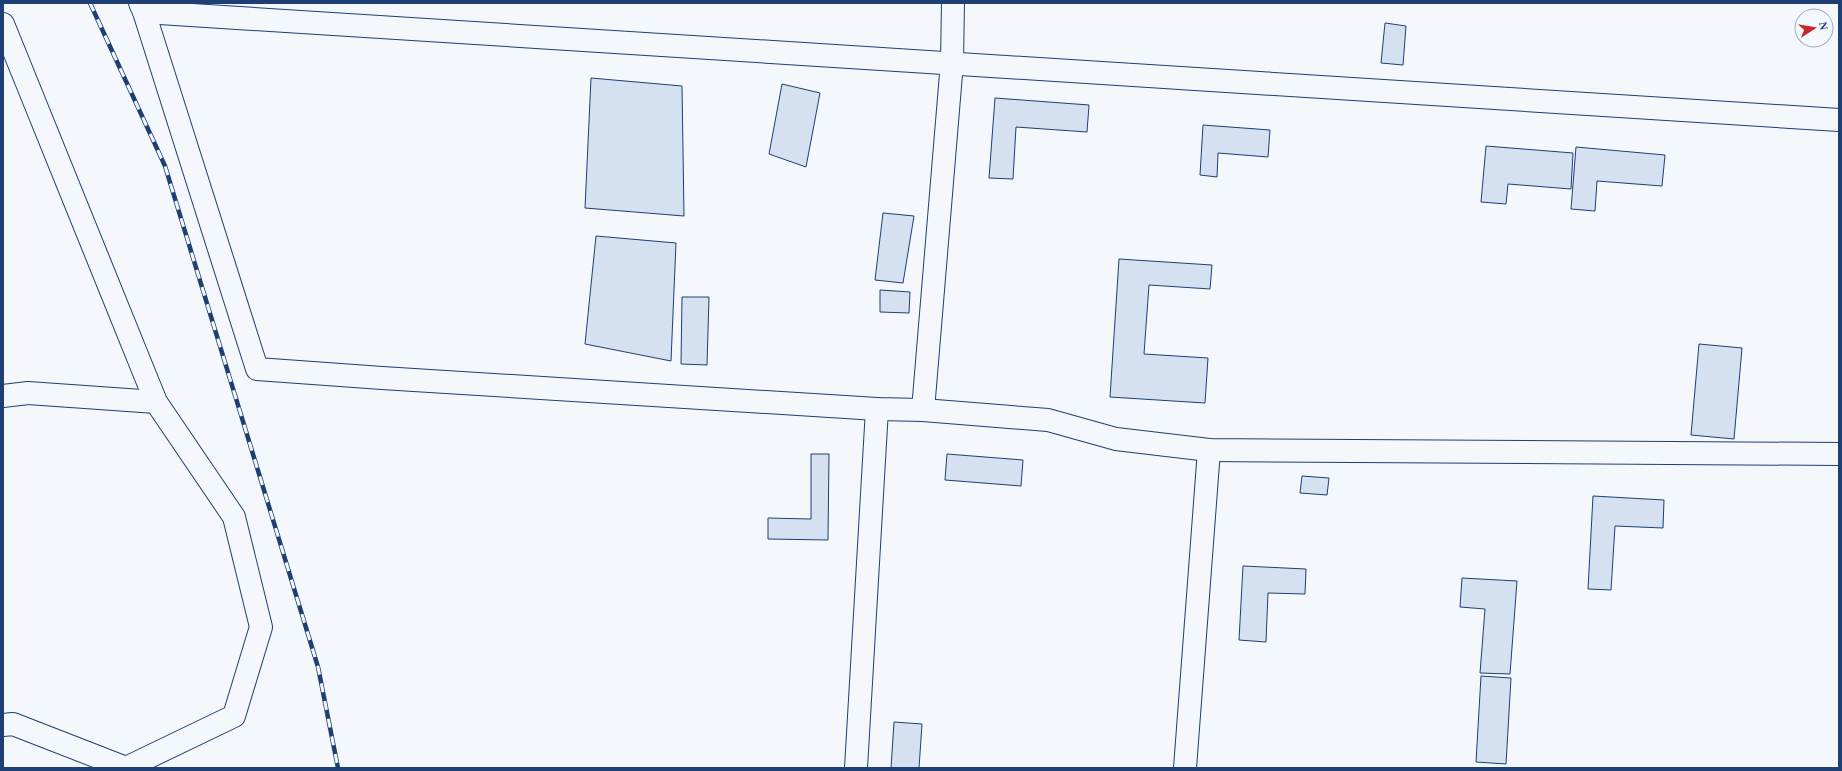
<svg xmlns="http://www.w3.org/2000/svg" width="1842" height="771" font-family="Georgia,serif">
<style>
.building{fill:#d5e0f0;stroke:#1d3f73}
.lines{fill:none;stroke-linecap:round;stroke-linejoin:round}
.street-casing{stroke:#1d3f73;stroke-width:24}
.street{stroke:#f4f7fb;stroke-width:22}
.rail-casing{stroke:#1d3f73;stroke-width:4.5}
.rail{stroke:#f4f7fb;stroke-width:3;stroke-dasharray:9;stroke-linecap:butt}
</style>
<rect width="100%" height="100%" fill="#f4f7fb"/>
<g class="building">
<path d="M1385,23L1406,26L1403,65L1381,63Z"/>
<path d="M591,78L682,86L684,216L585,208Z"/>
<path d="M782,84L820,93L806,167L769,154Z"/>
<path d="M995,98L1089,105L1087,132L1016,127L1013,179L989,178Z"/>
<path d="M1203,125L1270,130L1268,157L1218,153L1217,177L1200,175Z"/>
<path d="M1486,146L1573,153L1571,189L1508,184L1506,204L1481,202Z"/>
<path d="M1576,147L1665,155L1662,186L1597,181L1595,211L1571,209Z"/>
<path d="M883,213L914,216L903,283L875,280Z"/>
<path d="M596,236L676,243L671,361L585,344Z"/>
<path d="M1119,259L1212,265L1210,289L1149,285L1144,354L1208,358L1205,403L1110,397Z"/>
<path d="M880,290L910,292L909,313L880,312Z"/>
<path d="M682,297H709L707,365L681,364Z"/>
<path d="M1699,344L1742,348L1734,439L1691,435Z"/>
<path d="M811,454H829L828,540L768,539V518L811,519Z"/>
<path d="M947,454L1023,460L1021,486L945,480Z"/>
<path d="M1302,476L1329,478L1327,495L1300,493Z"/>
<path d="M1593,496L1664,500L1663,528L1615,526L1611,590L1588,589Z"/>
<path d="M1243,566L1306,569L1305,594L1268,593L1266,642L1239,640Z"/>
<path d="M1462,578L1517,581L1510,674L1480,673L1485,609L1460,607Z"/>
<path d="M1481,676L1511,678L1506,764L1476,762Z"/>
<path d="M894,722L922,724L919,768H891Z"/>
</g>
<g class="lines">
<defs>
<g id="street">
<path d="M140,3L144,12L257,369L382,378L877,409L923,410L1048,420L1116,439L1209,450L1839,454"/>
<path d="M144,12L1839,120"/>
<path d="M3,24L156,402L234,517L261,627L234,716L126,768L13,724L3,725"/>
<path d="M3,396L28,393L156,402"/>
<path d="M923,410L952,62L953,3"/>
<path d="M856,768L877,409"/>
<path d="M1185,768L1209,450"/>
</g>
</defs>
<use href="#street" class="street-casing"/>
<use href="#street" class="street"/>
<defs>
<path id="rail" d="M90,3L165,166L318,667L338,768"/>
</defs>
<use href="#rail" class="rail-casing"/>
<use href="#rail" class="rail"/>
</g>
<rect width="1842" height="771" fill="none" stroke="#1d3f73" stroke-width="8"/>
<g transform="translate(1814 28) rotate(78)"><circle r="19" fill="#f4f7fb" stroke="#9eadc5"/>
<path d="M0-3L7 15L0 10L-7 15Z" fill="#c62828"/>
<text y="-6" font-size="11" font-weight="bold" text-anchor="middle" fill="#1d3f73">N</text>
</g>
</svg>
